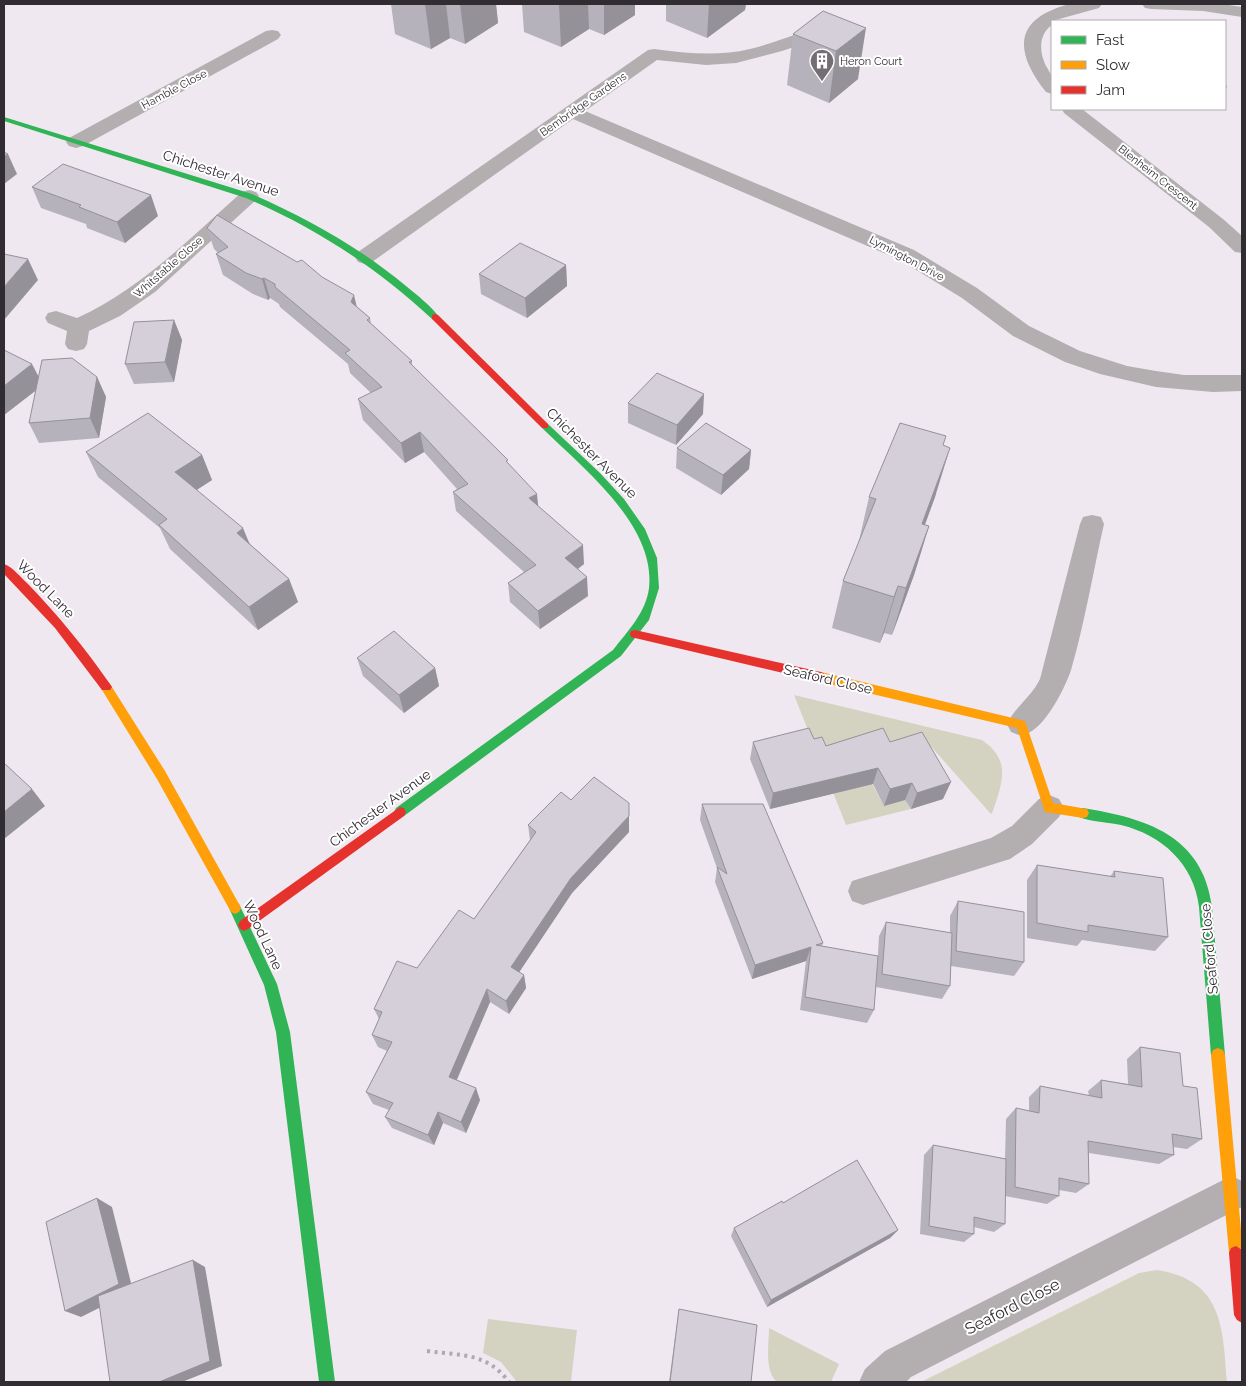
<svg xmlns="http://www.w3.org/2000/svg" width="1246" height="1386" font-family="Raleway,sans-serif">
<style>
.green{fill:#d4d3c1}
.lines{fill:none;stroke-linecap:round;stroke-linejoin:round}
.path-far1{stroke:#aea9ac;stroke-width:2.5;stroke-dasharray:2 2.5;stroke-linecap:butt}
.path{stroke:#aea9ac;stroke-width:4;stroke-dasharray:3 4.5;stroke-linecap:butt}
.street{fill:#b3aeaf;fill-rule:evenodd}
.fast{fill:#30b455;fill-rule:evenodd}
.slow{fill:#ff9f0a;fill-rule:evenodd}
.jam{fill:#e5322d;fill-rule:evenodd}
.wall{fill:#b6b2bb}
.shaded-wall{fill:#949198}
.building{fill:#d4cfd9;stroke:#949198}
.labels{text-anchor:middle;stroke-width:4;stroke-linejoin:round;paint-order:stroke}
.far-poi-label{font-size:11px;fill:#312c32;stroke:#fff;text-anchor:start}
.far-street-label{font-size:11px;fill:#312c32;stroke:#fff}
.street-label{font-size:14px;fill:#312c32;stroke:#fff}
.near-street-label{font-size:16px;fill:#312c32;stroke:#fff}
</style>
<rect width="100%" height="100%" fill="#f0e8f0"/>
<g class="green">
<path d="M794,695L982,740C1011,760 1003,781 993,811L991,814L927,742L853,748L884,806L905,800L911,809L846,825Z"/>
<path d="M1157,1270C1223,1280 1223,1328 1227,1382H921L1139,1273Z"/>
<path d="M488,1319L577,1330L571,1382H517L501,1362L483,1353Z"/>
<path d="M769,1328L839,1364L831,1382H777C764,1371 769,1343 769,1328Z"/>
</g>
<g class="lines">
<path class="path-far1" d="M1225,86L1228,88"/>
<path class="path" d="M427,1351C462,1356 486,1352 509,1382"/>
<g class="street">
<path d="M1070,4H1102L1099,8L1052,21V25C1039,34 1039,50 1045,64C1047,68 1051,73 1052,78C1053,83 1052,89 1052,94L1046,92C1013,51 1014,18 1070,4Z"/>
<path d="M1142,4H1222L1242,7V17L1203,11L1151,9L1145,8Z"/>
<path d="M827,25L833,26L836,30L833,34L782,51L736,63L706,65L657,60L585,111L914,250L977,288L1029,326L1080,351L1127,366L1156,371L1184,375H1242V391L1213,392L1156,387L1100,374L1065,362L1013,336L962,298L900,260L573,119L372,262L365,264L358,262L355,257L358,252L648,50L654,49C686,53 717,57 750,49C776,43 801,31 827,25Z"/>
<path d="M272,30L278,31L281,35L278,39L83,146L76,148L69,146L66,142L69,138L266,31Z"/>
<path d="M1062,109H1082L1223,219L1242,236V253L1235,252L1209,227L1064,113Z"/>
<path d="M249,190L256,192L259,196L256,200L155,292L120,316L89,331L87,344L84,349L76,351L68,349L65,344L67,331L48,323L45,318L48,313L56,311L77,318C141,289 190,238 242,192Z"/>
<path d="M1092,515L1101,517L1104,524C1093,572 1085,622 1071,670C1065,688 1043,733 1022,735C1019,736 1014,733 1011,732L1007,724C1015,707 1032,696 1040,679L1080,524L1083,517Z"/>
<path d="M1049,795L1059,799L1064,808L1059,817L1032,844L1010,859L863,905L852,901L848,891L852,881L991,838L1012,826L1039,799Z"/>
<path d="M1231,1176L1242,1181V1207L911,1377L906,1382H859L865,1369L885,1351Z"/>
</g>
<g class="fast">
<path d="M4,117L252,194C307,218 359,247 406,286C417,295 430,305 439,317L435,320L432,319C376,267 316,228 246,198L4,121Z"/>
<path d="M545,423L548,424L600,473L624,499L645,529L657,558L659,588L649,620L621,656L404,816L400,817L396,816L394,812L396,808L613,650C628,631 646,612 649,588C656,525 582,467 542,428V424Z"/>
<path d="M1083,808C1145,818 1203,835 1212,907L1225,1055L1223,1060L1218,1062L1213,1060L1211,1055L1199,907C1194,864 1162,835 1121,825C1107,822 1092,822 1079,817L1077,813L1079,809Z"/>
<path d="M235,902L239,904L277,984L290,1032L335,1382H319L276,1032L264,985L229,908L231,904Z"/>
</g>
<g class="slow">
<path d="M821,672L1025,721L1053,803L1087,809L1089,813L1087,817L1083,818L1045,812L1017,728L821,682L817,680L815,677L817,674Z"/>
<path d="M106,682L110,684L165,771L239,904L241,908L239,912L235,914L231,912L157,779L102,690L100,687L102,684Z"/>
<path d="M1218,1048L1223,1050L1225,1055L1242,1241V1256L1236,1260L1231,1258L1229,1253L1211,1055L1213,1050Z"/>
</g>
<g class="jam">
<path d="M435,314L438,315L548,424V428H542L432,319V315Z"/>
<path d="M4,564C13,567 21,578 28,584C58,615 85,648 110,684L112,687L110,690H102L55,628L4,574Z"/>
<path d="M635,630L821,672L825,674L827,677L825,680L821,682L635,638L631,637L630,634L631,631Z"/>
<path d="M400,807L404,808L406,812L404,816L248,929L244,931L240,929L238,925L240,921Z"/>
<path d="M1236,1246L1242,1250V1323L1237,1320L1234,1315L1229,1253L1231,1248Z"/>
</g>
</g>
<g class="wall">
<path d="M391,4H496L498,23L465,44L450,38L431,49L395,34Z"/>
<path d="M522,4H635V15L604,35L589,29L561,47L524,32Z"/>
<path d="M666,4H746L745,10L707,38L666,21Z"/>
<path d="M823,11L858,79L829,103L787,85L793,34Z"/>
<path d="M32,187L158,216L125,243L87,228L86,224L41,208Z"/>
<path d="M207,228L357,307L370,318L371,324L412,361V366L508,463L538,506L584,564L578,569L588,596L540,629L510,602L508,583L524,572L456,511L453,492L457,489L424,452L405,463L363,420L358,399L371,393L350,373L348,364L280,307L279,304L270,298L268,300L253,294L223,275L216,254L218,253L214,249Z"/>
<path d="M566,265L567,286L527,318L481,294L479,274Z"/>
<path d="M174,320L182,340L174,382L134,384L125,364Z"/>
<path d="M4,350L39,377H97L106,397L99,438L39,443L29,423L36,390L4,415Z"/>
<path d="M628,403L703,414L676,445L628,423Z"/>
<path d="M943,446L935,497L925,525L929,526L914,575L892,635L884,633L880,643L832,628L843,581L858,545L869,497Z"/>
<path d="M677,448L751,450L749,469L721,495L676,468Z"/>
<path d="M86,452L202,455L212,480L196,490L250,544L289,579L298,602L258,630L170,549L160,528L98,477Z"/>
<path d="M357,658L435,668L439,686L404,713L363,676Z"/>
<path d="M814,739L826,746L890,742L943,799L911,809L905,800L884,806L873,784L770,809L750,759L753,742Z"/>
<path d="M571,800L629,832L572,893L519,972L524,975L526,988L509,1014L490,1002L457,1080L480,1100L466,1133L443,1123L434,1145L392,1128L385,1117L389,1110L373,1104L366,1092L387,1051L378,1047L372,1035L379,1019L374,1009L417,968L474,919L530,840L528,825Z"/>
<path d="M702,804L823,943L822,946L874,1010L867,1023L800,1010L806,961L752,979L715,882L717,868L700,820Z"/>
<path d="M1037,865L1110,877L1114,871L1168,937L1155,951L1082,940L1077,946L1027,938V880Z"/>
<path d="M958,901L1024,962L1014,976L951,966L950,986L942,999L876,987L879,936L886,922L950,933V916Z"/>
<path d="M1140,1047L1183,1086L1202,1139L1187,1149L1173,1147L1174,1155L1159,1164L1089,1153V1184L1076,1193L1059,1190V1196L1047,1204L1005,1196V1224L994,1232L974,1227V1234L964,1242L920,1234L924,1155L933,1145L1005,1159L1006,1119L1016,1108L1029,1111V1097L1040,1086L1089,1096L1088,1091L1101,1080L1128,1084L1127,1059Z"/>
<path d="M783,1203L898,1230L890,1238L767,1307L731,1236L734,1228Z"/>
<path d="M679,1309L751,1382H669L678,1315Z"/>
</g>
<g class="shaded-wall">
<path d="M425,4H446L450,38L431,49Z"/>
<path d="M460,4H496L498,23L465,44Z"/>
<path d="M559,4H588L589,29L561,47Z"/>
<path d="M604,4H635V15L604,35Z"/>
<path d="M709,4H746L745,10L707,38Z"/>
<path d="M866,28L858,79L829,103L836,51Z"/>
<path d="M8,154L17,174L4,184V156Z"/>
<path d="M151,195L158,216L125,243L117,222Z"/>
<path d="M28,259L38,280L4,320V287Z"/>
<path d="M566,265L567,286L527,318L525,298Z"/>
<path d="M264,278L270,298L268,300L262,279Z"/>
<path d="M354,295L359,316L351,302Z"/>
<path d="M174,320L182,340L174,382L165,362Z"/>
<path d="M32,364L43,385L4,415V386Z"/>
<path d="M97,377L106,397L99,438L90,418Z"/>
<path d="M704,394L703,414L676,445L677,425Z"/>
<path d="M420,432L424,452L405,463L401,443Z"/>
<path d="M950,448L935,497L907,572L922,524Z"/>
<path d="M751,450L749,469L721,495L723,475Z"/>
<path d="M202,455L212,480L186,497L175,472Z"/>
<path d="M537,494L539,514L529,498Z"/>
<path d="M929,526L914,575L892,635L906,588Z"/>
<path d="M243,528L253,552L237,533Z"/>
<path d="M583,545L584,564L566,577L565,558Z"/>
<path d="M587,577L588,596L540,629L538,611Z"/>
<path d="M289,579L298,602L258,630L249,607Z"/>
<path d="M898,586L884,633L880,643L894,597Z"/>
<path d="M435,668L439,686L404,713L399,695Z"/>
<path d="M878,768L873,784L770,809L773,793Z"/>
<path d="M951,782L943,799L911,809L917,793Z"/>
<path d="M912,783L905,800L884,806L890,789Z"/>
<path d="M32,789L45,806L4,839V812Z"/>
<path d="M629,816V832L572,893L514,980L511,967L571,878Z"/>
<path d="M811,947L806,961L752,979L755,965Z"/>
<path d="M524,975L526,988L509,1014L506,1001Z"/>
<path d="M487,989L490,1002L453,1088L449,1077Z"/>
<path d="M476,1088L480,1100L466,1133L461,1122Z"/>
<path d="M438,1112L443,1123L434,1145L428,1135Z"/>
<path d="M97,1198L112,1207L133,1291L81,1317L65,1311Z"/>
<path d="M898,1230L890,1238L767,1307L771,1300Z"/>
<path d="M193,1260L205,1267L222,1366L182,1382H159Z"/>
</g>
<g class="building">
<path d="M823,11L866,28L836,51L793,34Z"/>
<path d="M4,152L8,154L4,156Z"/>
<path d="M63,164L151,195L117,222L79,207L81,205L32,187Z"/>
<path d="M217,215L297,262L302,260L322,277L354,295L351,302L370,318L367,320L412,361L409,362L508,460L506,461L537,494L529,498L583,545L565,558L587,577L538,611L508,583L536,565L453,492L468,484L420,432L401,443L358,399L382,387L345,353L350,350L275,287V284L264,278L262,279L246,273L216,254L228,247L207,228Z"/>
<path d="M520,243L566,265L525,298L479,274Z"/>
<path d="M4,254L28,259L4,287Z"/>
<path d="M174,320L165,362L125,364L134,322Z"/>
<path d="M4,350L32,364L4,386Z"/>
<path d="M72,358L97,377L90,418L29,423L42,360Z"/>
<path d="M657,373L704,394L677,425L628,403Z"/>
<path d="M148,413L202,455L175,472L243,528L237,533L289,579L249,607L159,525L167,519L86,452Z"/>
<path d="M706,423L751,450L723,475L677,448Z"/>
<path d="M900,423L946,436L943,445L950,448L922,524L929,526L906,588L898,586L894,597L843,581L876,499L869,497Z"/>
<path d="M394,631L435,668L399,695L357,658Z"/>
<path d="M809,728L814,739L822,737L826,746L883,728L890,742L922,732L951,782L917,793L912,783L890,789L878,768L773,793L753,742Z"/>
<path d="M4,763L32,789L4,812Z"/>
<path d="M594,777L629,803V816L571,878L511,967L524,975L506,1001L487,989L449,1077L476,1088L461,1122L438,1112L428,1135L385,1117L393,1103L366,1092L392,1042L372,1035L382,1012L374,1009L397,961L417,968L459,910L474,919L536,832L528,825L561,792L571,800Z"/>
<path d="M702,804H763L823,943L816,945L878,956L874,1010L805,997L811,947L755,965L717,867L727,874Z"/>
<path d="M1037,865L1115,877L1114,871L1163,878L1168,937L1088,925V932L1037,923Z"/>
<path d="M958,901L1024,912V962L956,951Z"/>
<path d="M886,922L952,933L950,986L882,974Z"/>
<path d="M1140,1047L1180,1053L1183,1086L1197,1088L1202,1139L1172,1134L1174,1155L1088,1141L1089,1184L1059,1178V1196L1015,1187L1016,1108L1039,1113L1040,1086L1102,1098L1101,1080L1142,1087Z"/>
<path d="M933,1145L1006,1159L1005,1224L974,1217V1234L929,1226Z"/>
<path d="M857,1160L898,1230L771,1300L734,1228L782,1201L783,1203Z"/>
<path d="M97,1198L119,1284L65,1311L46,1222Z"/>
<path d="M193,1260L210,1361L159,1382H110L98,1296Z"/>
<path d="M679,1309L757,1325L751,1382H670Z"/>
</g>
<defs>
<symbol id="building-pin" viewBox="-11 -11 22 30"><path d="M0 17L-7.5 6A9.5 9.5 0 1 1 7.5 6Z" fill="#746e74" stroke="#fff"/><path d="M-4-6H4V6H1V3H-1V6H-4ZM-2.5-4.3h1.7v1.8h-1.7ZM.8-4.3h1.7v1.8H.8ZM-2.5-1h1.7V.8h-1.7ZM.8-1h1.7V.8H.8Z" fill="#fff"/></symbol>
</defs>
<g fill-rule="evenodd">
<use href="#building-pin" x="808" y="47" width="28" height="38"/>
</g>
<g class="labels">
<g class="far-poi-label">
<text x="840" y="65">Heron Court</text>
</g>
<g class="far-street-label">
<text transform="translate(174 89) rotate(-28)" y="4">Hamble Close</text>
<text transform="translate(583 104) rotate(-35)" y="4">Bembridge Gardens</text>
<text transform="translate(1158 177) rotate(38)" y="4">Blenheim Crescent</text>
<text transform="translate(907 258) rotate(28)" y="4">Lymington Drive</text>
<text transform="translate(168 267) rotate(-41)" y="4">Whitstable Close</text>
</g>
<g class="street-label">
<text transform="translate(221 173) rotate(18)" y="5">Chichester Avenue</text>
<text transform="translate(592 453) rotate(45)" y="5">Chichester Avenue</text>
<text transform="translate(46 589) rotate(45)" y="5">Wood Lane</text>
<text transform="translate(828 679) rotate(13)" y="5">Seaford Close</text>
<text transform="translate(380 808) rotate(-36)" y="5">Chichester Avenue</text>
<text transform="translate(263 935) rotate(65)" y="5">Wood Lane</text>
<text transform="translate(1209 949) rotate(-95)" y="5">Seaford Close</text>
</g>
<g class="near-street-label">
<text transform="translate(1012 1306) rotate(-27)" y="6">Seaford Close</text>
</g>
</g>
<rect width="1246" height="1386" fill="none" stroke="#312c32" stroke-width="10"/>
<rect x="1051" y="20" width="175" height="90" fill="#ffffff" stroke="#adabad"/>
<rect x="1061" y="36" width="25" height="8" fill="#30b455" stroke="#adabad"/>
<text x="1096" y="45" font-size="15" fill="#312c32">Fast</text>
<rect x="1061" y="61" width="25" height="8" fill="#ff9f0a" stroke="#adabad"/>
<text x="1096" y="70" font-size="15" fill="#312c32">Slow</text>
<rect x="1061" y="86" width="25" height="8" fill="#e5322d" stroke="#adabad"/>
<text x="1096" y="95" font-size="15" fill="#312c32">Jam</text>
</svg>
